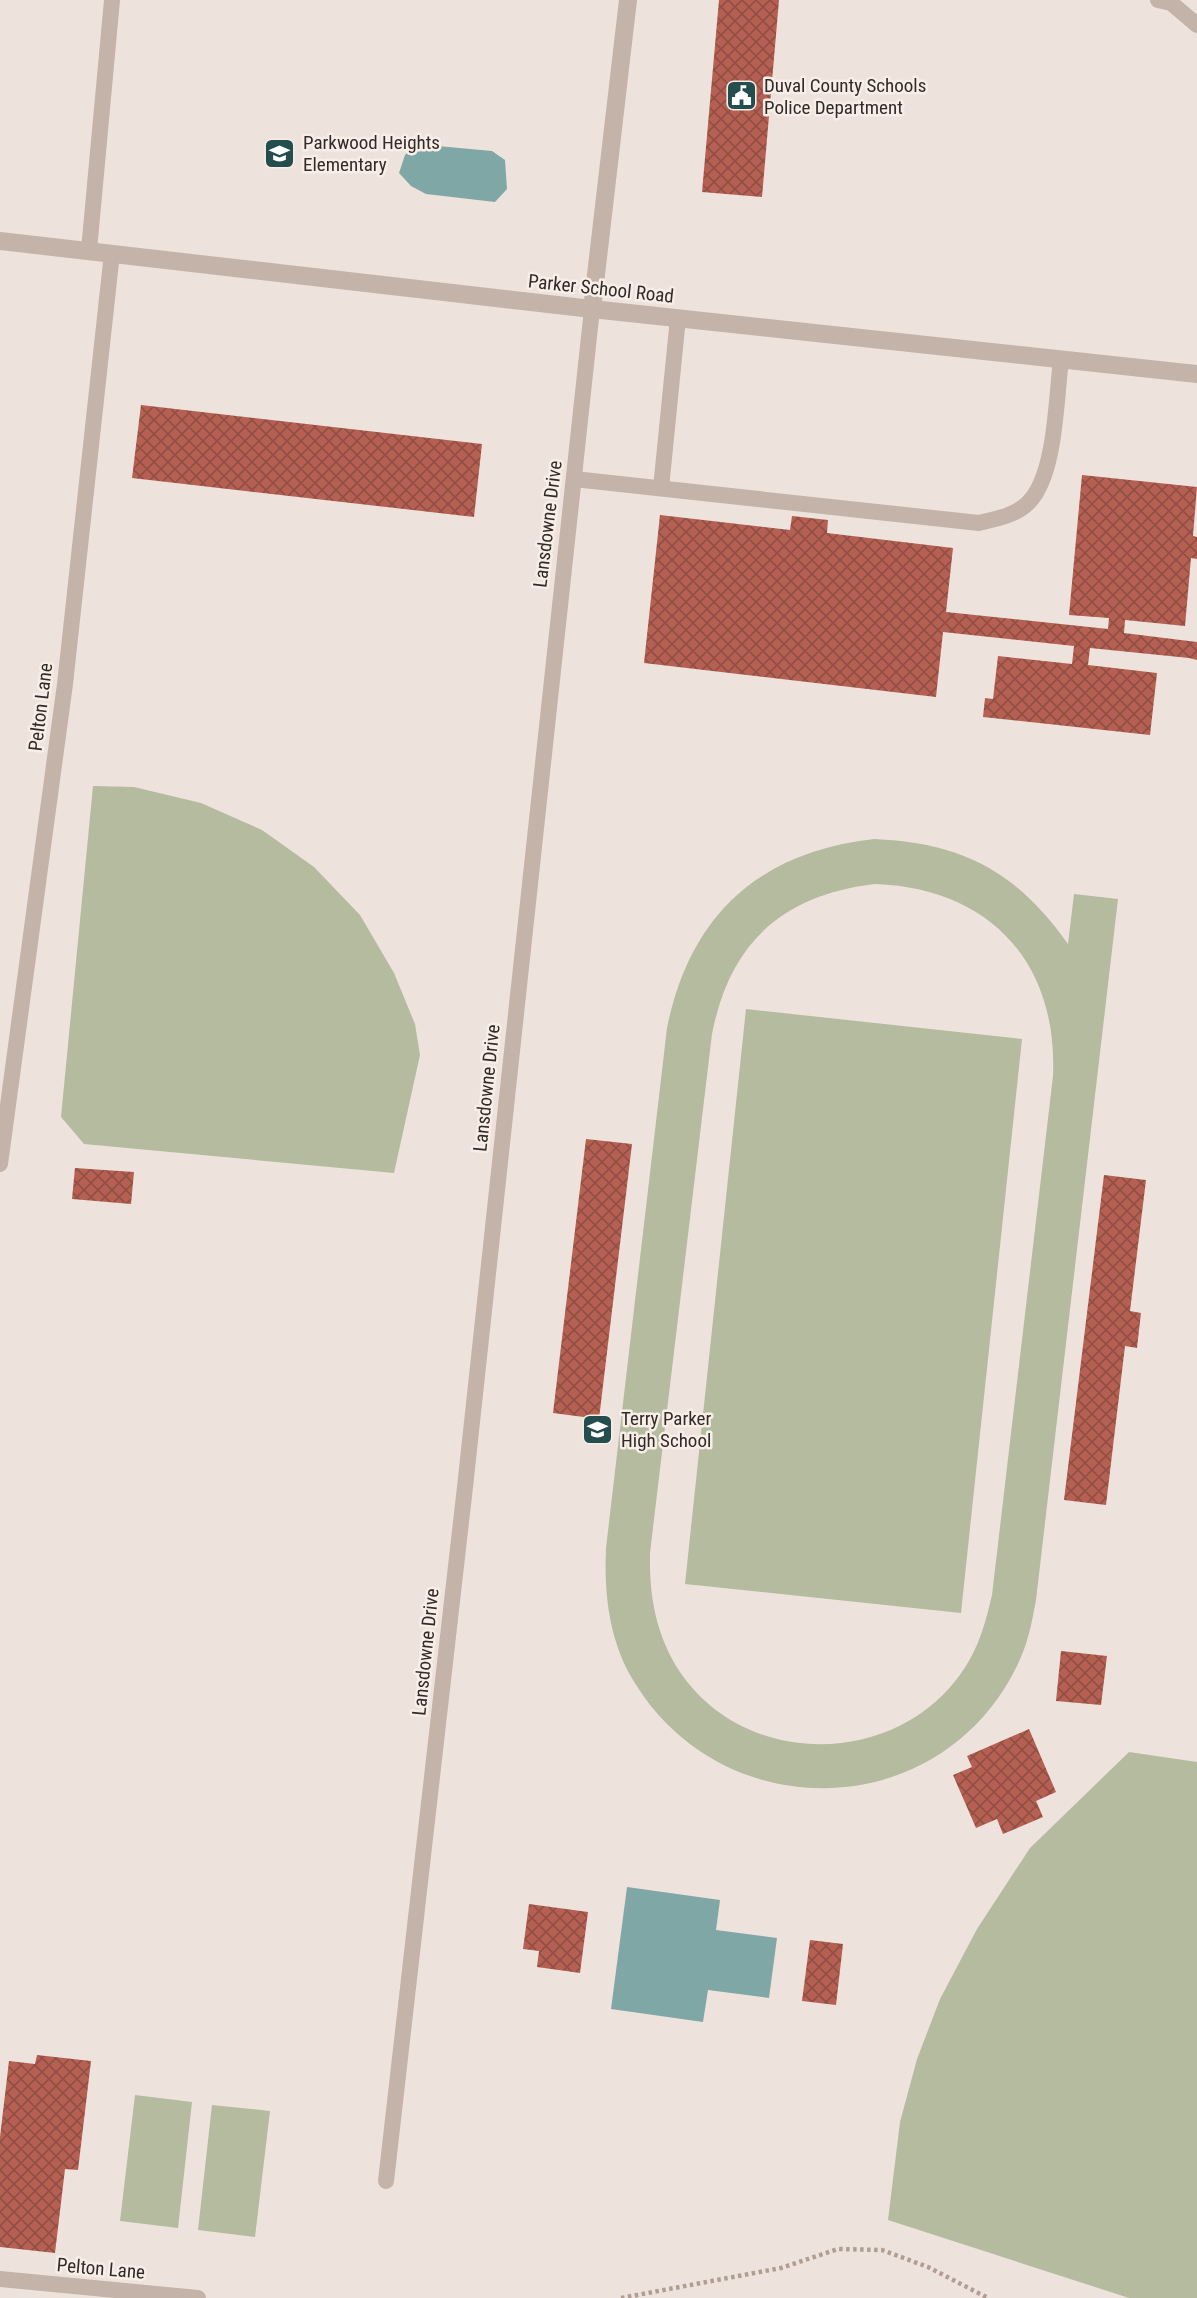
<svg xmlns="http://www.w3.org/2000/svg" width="1197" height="2298" font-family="'Roboto Condensed',sans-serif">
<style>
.green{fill:#b4bb9e;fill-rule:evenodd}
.water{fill:#7fa7a5}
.building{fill:url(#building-cross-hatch)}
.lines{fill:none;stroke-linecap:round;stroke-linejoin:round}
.path{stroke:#b09d94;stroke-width:4.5;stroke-dasharray:3.5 3.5;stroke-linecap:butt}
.lane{stroke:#c4b3a9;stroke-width:16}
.street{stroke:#c4b3a9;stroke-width:18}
.labels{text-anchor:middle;stroke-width:5;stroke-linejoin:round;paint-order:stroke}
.poi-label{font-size:19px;fill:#332a28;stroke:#f6eee7;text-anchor:start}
.street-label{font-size:19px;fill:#332a28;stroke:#f6eee7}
</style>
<defs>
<pattern id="building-cross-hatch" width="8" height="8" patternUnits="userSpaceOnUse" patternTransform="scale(1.75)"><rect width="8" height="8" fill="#b56052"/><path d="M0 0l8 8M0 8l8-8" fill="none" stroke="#944f44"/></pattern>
</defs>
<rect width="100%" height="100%" fill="#eee3dc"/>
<g class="green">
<path d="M93,786L134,787L201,803L262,830L314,867L360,915L394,973L415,1024L420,1055L394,1173L84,1144L61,1117Z"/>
<path d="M874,839C963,843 1016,871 1068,944L1074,894L1118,899L1036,1600C1032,1623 1027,1646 1017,1666C940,1824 722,1829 633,1680C609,1640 604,1594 606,1548L667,1028C690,915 759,852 874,839ZM875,884C989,888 1058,962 1053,1076L992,1595C986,1621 979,1647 964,1669C901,1765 754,1770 685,1679C657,1641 649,1599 650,1553L712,1034C730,942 783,895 875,884Z"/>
<path d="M746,1009L1022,1039L961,1613L685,1584Z"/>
<path d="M1129,1752L1197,1762V2298H1129L888,2220L900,2122L917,2059L940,1999L977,1929L1030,1848Z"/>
<path d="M135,2095L192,2102L178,2228L120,2221Z"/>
<path d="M212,2105L270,2111L255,2237L198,2230Z"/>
</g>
<g class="water">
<path d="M416,144L492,151L505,160L507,189L495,202L426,194L411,186L399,173L405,155Z"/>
<path d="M627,1887L720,1900L716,1930L777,1938L769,1998L708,1990L703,2022L611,2009Z"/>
</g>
<g class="building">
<path d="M719,0H779L762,197L702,192Z"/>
<path d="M141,405L482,444L474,517L132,478Z"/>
<path d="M1082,475L1197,487L1193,536L1197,537V559L1191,558L1185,626L1125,620L1124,633L1197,642V660L1189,658L1090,648L1088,665L1157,673L1150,735L983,717L985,698L993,699L998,656L1072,664L1074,646L943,632L936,697L644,663L660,515L790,530L792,516L828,520L827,533L953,548L946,612L1108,629L1109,618L1069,615Z"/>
<path d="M586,1139L632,1144L599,1419L553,1413Z"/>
<path d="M75,1168L134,1172L131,1204L72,1199Z"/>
<path d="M1104,1175L1146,1180L1130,1311L1141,1313L1137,1348L1125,1346L1106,1505L1064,1500Z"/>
<path d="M1061,1651L1107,1656L1101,1705L1056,1701Z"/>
<path d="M1029,1729L1056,1792L1036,1801L1043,1817L1003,1834L997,1819L976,1828L953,1775L972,1767L967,1756Z"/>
<path d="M529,1904L588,1912L580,1973L537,1967L539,1951L523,1949Z"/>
<path d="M810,1940L843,1944L836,2005L802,2001Z"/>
<path d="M37,2055L91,2061L78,2170L65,2169L55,2253L0,2247V2137L9,2061L35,2064Z"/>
</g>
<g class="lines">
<path class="path" d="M621,2298L781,2268L838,2249L882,2250L928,2267L988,2298"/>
<g class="lane">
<path d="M1158,0L1171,3L1197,25"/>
<path d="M89,250L112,0"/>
<path d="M574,479L979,523C996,519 1017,515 1029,502C1056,474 1056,398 1061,360"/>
<path d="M661,488L678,318"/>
<path d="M0,1164L65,684L112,253"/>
<path d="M386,2181L465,1487L592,309"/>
<path d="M0,2279L198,2298"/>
</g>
<g class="street">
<path d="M0,241L592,309L1197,374"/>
<path d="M592,309L628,0"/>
</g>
</g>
<defs>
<symbol id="civic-square" viewBox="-11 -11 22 22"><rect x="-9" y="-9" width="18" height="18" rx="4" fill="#234e4d" stroke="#f6eee7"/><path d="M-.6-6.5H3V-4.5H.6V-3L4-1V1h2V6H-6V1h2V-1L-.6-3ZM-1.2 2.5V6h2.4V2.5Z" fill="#fff"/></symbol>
<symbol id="school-square" viewBox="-11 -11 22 22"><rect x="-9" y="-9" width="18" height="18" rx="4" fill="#234e4d" stroke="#f6eee7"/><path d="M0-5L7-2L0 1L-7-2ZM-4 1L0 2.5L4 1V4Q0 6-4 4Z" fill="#fff"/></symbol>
</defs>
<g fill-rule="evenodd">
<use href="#civic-square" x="724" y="78" width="35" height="35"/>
<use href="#school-square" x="262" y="136" width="35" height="35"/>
<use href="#school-square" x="580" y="1412" width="35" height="35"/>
</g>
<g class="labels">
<g class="poi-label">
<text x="764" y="92">Duval County Schools<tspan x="764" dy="22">Police Department</tspan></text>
<text x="303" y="149">Parkwood Heights<tspan x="303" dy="22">Elementary</tspan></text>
<text x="621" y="1425">Terry Parker<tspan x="621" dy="22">High School</tspan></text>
</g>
<g class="street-label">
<text transform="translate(601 288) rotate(6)" y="7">Parker School Road</text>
<text transform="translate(547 524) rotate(-83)" y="7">Lansdowne Drive</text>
<text transform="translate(40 707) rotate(-83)" y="7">Pelton Lane</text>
<text transform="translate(486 1088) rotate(-84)" y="7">Lansdowne Drive</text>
<text transform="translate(425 1652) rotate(-84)" y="7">Lansdowne Drive</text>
<text transform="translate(101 2268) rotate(5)" y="7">Pelton Lane</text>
</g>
</g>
</svg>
